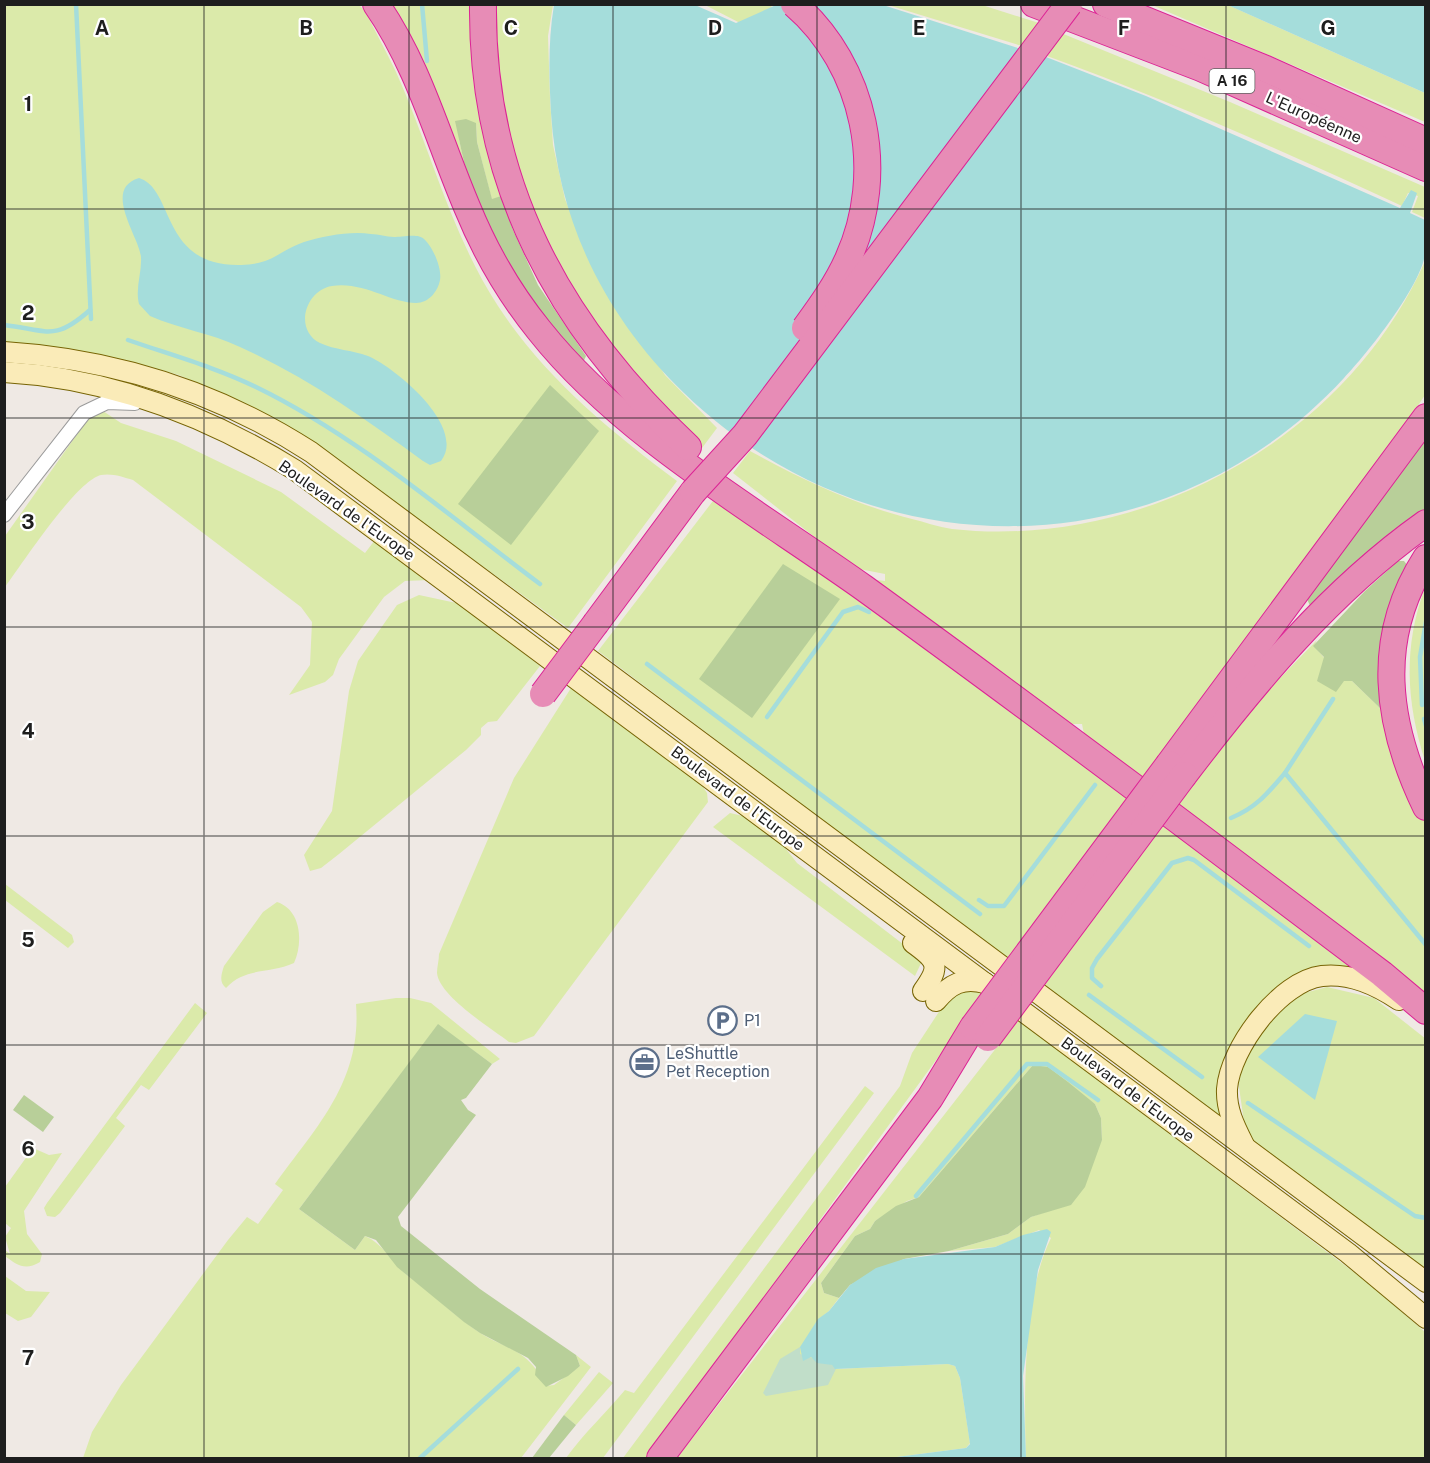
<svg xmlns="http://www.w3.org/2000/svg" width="1430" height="1463" font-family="'Public Sans',sans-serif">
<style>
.grass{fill:#dbeaaa}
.forest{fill:#b8cf99}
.wetland{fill:#c1dec9}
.water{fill:#a5dddb}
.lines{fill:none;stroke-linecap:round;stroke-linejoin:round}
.stream{stroke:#a5dddb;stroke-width:4.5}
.street-casing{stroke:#9b9b9b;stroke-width:16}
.secondary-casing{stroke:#776404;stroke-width:22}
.highway-casing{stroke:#dc2395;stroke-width:28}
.street{stroke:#fff;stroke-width:14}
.secondary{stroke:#faebb8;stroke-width:20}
.highway{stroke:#e78cb6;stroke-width:26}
.highway-bridge-casing{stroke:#dc2395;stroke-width:28;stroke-linecap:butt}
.highway-bridge{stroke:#e78cb6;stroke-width:26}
.grid{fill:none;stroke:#1e1e1e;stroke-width:1.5;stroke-opacity:0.55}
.labels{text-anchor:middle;stroke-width:4.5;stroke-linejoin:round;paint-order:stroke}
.shield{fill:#fff;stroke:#626262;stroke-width:1.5}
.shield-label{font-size:15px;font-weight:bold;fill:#1e1e1e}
.street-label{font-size:16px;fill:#1e1e1e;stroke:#fff}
.service-label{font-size:16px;fill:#4e5e75;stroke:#fff;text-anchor:start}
.grid-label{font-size:20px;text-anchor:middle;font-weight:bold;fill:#1e1e1e;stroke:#fff;stroke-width:4.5;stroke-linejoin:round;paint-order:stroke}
</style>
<rect width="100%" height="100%" fill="#efe9e4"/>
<g class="grass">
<path d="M358,4L365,11C375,31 386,51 396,72C431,150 451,234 498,306C544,377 610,431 677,481L568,628L321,449L259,412L179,375L125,360L5,348L4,5Z"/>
<path d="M769,4L772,7L742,24L705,5Z"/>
<path d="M389,5H471C467,77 480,128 501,196L492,200L477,142L476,124L459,139L474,208Z"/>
<path d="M496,5H553L548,36L550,98L553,145L565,199L588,257L665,375L717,428L702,448L614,356L541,243L499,101Z"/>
<path d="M888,5H982L1042,24L1025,47Z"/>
<path d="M1152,5H1228L1425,93V122Z"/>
<path d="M1061,33L1230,102L1425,187V218L1412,212L1418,196L1408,193L1402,206C1285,152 1168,100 1047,56Z"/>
<path d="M1425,261V395L1384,457L1144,782L1085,739L1082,724H1072L1070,728L876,587L877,580L885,581V574L854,568L733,473L750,451C803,480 853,504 912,519C925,522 938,527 952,529C1143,550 1347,439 1425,261Z"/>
<path d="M100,409L121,423L176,441L281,492L365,553L375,540L430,580L405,581L384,597L339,659L333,675L325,682L289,695L310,665L312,622L301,607L133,480C123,477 112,473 101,475C76,481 22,564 5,587V536L85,423Z"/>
<path d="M716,497L1131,798L1010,961L598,651Z"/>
<path d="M1425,588V761C1406,702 1403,646 1425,588Z"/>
<path d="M419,595L461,604L540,666L497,721L488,722L481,728V735L466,750L339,854L321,868L310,871L304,855L332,811L349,691L358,661L397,605Z"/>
<path d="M1317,640L1314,646L1344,681H1352L1381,709L1384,708L1394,749L1425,821V997L1175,804L1253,706Z"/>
<path d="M571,688L701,784L707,793L708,802L534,1036L516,1043L509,1042C491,1028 439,996 437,973C437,967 439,960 439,954L514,778Z"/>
<path d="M730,813L747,817L779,840L797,863L916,954L922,961L915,976L713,827Z"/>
<path d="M1161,822L1360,970C1338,968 1317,965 1296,974C1275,982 1226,1050 1219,1072C1215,1086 1221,1104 1223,1118L1041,983Z"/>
<path d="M5,884L72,935L74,942L68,948L5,900Z"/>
<path d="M277,902C302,910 303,944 294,963C270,974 245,967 226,988C219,982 221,975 224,966L263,912Z"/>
<path d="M1327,987L1374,998L1426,1039L1425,1268L1269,1156L1246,1136L1238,1080L1247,1048L1293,996Z"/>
<path d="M970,989L984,994L647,1458H623L900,1086L912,1053L948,998L953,993Z"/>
<path d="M396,998H410L431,1003L500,1059L492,1064L438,1025L299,1209L355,1250L365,1236C384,1244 392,1263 408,1276C431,1292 450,1312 473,1328C506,1352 525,1344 546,1386L554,1385L580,1366L576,1355L591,1367L521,1458H83L92,1432L121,1385L228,1240L247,1217L258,1224L283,1190L275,1184C317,1126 362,1081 356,1004Z"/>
<path d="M195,1003L207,1013L149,1090L141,1085L116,1118L125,1126L60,1213L55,1217L47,1216L44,1208L47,1203Z"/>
<path d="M1018,1020L1367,1282L1425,1332V1458H1026C1024,1396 1023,1294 1051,1238L1039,1230L995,1247L949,1251L1008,1234L1031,1217L1048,1211L1102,1140L1101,1118L1095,1104L1033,1065L919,1197L907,1201L875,1221L870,1229L855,1236L821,1283L824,1293L839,1298L829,1311L818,1320L835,1369L948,1364L955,1366L960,1378L970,1443L966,1448L889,1458H677Z"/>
<path d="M865,1086L874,1093L603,1458H566C584,1433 605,1414 625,1390L634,1393Z"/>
<path d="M33,1148L49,1155L62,1153L24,1211L27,1234L42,1254L40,1262C25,1271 17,1265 5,1256V1250L10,1254L5,1237L11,1228L5,1223V1187Z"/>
<path d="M5,1276L26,1291L50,1292L31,1317L18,1321L5,1313Z"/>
<path d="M599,1372L613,1383L576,1425L564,1415Z"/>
</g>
<g class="forest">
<path d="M466,119L476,123L477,142L492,199L501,196L513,230L538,285L586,356L582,365L526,300L474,208L455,121Z"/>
<path d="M550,385L599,431L511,545L458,504Z"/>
<path d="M1425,438V509L1386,541L1312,610L1306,597Z"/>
<path d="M1398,561H1404L1408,566L1384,708L1381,709L1352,681H1344L1336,692L1317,681L1324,657L1313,646L1365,591Z"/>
<path d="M783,564L840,599L752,718L699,679Z"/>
<path d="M438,1024L492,1064L466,1098L461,1100L468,1110L476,1115L398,1217L401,1226L480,1289L576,1355L580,1366L568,1376L546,1387L535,1375L536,1367L528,1358L480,1333L464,1322L397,1267L376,1240L365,1236L355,1250L299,1209Z"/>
<path d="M1033,1065L1048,1067L1068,1082L1095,1104L1101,1118L1102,1140L1085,1187L1071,1205L1031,1217L1008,1234L949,1251L904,1259L850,1285L839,1298L824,1293L821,1283L855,1236L870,1229L875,1221L896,1206L919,1197Z"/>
<path d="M24,1095L54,1117L43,1132L13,1110Z"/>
<path d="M564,1415L576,1425L549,1458H532Z"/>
</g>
<path class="wetland" d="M800,1347V1354L832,1365L836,1369L828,1385L766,1396L763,1393L780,1359Z"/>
<g class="water">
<path d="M554,5H695L736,23L776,5H883L1046,57L1146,96L1400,208L1411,190L1417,193L1410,213L1425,220C1425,231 1427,244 1425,254C1421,286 1367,354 1344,378C1166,571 872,575 684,393C606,318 558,222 551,113C549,77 548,40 554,5Z"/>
<path d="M1226,5H1425V93L1230,6Z"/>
<path d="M139,178C175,189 160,267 241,265C274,264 278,251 304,242C324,236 350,231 371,234C379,234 386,237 394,237C401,237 419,233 424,239C433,247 442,268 440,280C438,291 429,303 416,303C391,303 363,281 332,286C306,290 293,329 320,343C335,350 352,350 368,356C396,368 467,427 441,461L430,465L423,461C364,418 307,377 240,347C211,333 179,329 150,316L139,304C135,288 142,273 141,257C139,236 102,189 139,178Z"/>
<path d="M1305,1014L1337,1021L1315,1100L1258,1057Z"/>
<path d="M1047,1229L1051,1232L1038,1270L1023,1376L1026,1458H889L966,1448L970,1444L960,1378L955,1366L948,1364L835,1369L832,1365L817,1363L811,1357L803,1361L800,1347L818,1319L829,1311L850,1285L876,1268L904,1259L995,1247L1023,1235Z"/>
</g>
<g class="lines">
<g class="stream">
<path d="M76,4L91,319"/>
<path d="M422,4L427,61"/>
<path d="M4,325C48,330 54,342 90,310"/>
<path d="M128,340C171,355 215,367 256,387C359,437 449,516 540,584"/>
<path d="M647,664L980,914"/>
<path d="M1333,699L1285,773L1426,945"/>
<path d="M1422,705L1420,657L1426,622"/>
<path d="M767,717L843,612L858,607L869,612"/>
<path d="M1424,719L1426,726"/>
<path d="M1231,818C1256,808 1268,793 1285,773"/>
<path d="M979,900L988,906H1004L1095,785"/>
<path d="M1101,986L1092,978V968L1097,959L1172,863L1188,858L1194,860L1309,946"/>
<path d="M1089,995L1202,1077"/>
<path d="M1248,1103L1415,1216L1426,1218"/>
<path d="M916,1196L1027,1064H1047L1098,1100"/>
<path d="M420,1458L518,1369"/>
</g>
<defs>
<path id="street" d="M4,515L84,413L107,402L135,403"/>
<g id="secondary">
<path d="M4,352C114,359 218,392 311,452L1426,1282"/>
<path d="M4,372C109,378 206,415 295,470L1348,1253L1426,1318"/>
<path d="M913,943C938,961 941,966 923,991"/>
<path d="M936,1001C950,984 963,977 985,983"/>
<path d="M1244,1145C1235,1127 1226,1110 1227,1089C1230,1048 1280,981 1322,976C1351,973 1376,985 1399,1000"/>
</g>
<g id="highway">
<path d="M376,4C419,66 438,139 467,207C485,251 509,293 539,330C622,435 756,511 864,588C1038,714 1210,844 1382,974L1426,1011"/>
<path d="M483,4C481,184 559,326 688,447"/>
<path d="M1034,4L1201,68L1426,168"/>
<path d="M1106,4L1266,69L1426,141"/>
<path d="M1426,558C1374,639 1386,724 1426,807"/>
<path d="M596,623L693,492"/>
<path d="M1169,764L1426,417"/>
<path d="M1184,775C1254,683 1330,591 1426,523"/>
<path d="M660,1458L930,1098L973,1027"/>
</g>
</defs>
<use href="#street" class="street-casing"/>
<use href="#secondary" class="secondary-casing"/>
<use href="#highway" class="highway-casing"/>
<use href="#street" class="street"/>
<use href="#secondary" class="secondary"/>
<use href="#highway" class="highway"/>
<defs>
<g id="highway-bridge">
<path d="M794,4C866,66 887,173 848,259C837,284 821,306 805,328"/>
<path d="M693,492L745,435L1069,4"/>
<path d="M543,694L596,623"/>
<path d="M973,1027L1169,764"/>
<path d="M988,1038L1184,775"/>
</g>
</defs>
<use href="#highway-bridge" class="highway-bridge-casing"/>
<use href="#highway-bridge" class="highway-bridge"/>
</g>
<path class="grid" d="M204,4V1458M409,4V1458M613,4V1458M817,4V1458M1021,4V1458M1226,4V1458M4,209H1426M4,418H1426M4,627H1426M4,836H1426M4,1045H1426M4,1254H1426"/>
<defs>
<symbol id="parking-ring" viewBox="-11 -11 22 22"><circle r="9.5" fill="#fff" stroke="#5c6f8a" stroke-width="1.5"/><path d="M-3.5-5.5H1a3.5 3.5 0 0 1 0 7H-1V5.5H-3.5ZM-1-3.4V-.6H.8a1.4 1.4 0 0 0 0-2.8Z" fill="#5c6f8a"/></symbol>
<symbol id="office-ring" viewBox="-11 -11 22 22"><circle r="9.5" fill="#fff" stroke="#5c6f8a" stroke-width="1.5"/><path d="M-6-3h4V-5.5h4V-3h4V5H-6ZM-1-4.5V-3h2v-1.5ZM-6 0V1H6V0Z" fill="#5c6f8a"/></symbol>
</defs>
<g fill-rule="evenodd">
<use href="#parking-ring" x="706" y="1004" width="33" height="33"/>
<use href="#office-ring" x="628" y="1046" width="33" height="33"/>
</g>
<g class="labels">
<rect class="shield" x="1209.5" y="69" width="45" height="24" rx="4.5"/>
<g class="shield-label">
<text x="1232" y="86">A 16</text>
</g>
<g class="street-label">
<text transform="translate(1314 117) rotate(24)" y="6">L'Européenne</text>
<text transform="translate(347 510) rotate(35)" y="6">Boulevard de l'Europe</text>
<text transform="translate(738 798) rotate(37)" y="6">Boulevard de l'Europe</text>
<text transform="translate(1128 1089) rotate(37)" y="6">Boulevard de l'Europe</text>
</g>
<g class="service-label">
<text x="744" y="1026">P1</text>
<text x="666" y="1059">LeShuttle<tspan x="666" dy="18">Pet Reception</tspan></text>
</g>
</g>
<g class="grid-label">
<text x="102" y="35">A</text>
<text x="306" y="35">B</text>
<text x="511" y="35">C</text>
<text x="715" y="35">D</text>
<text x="919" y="35">E</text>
<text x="1124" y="35">F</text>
<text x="1328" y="35">G</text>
<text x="28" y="111">1</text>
<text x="28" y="320">2</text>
<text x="28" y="529">3</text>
<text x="28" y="738">4</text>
<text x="28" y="947">5</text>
<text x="28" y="1156">6</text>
<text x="28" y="1365">7</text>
</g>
<rect width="1430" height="1463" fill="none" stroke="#1e1e1e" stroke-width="12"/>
</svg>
